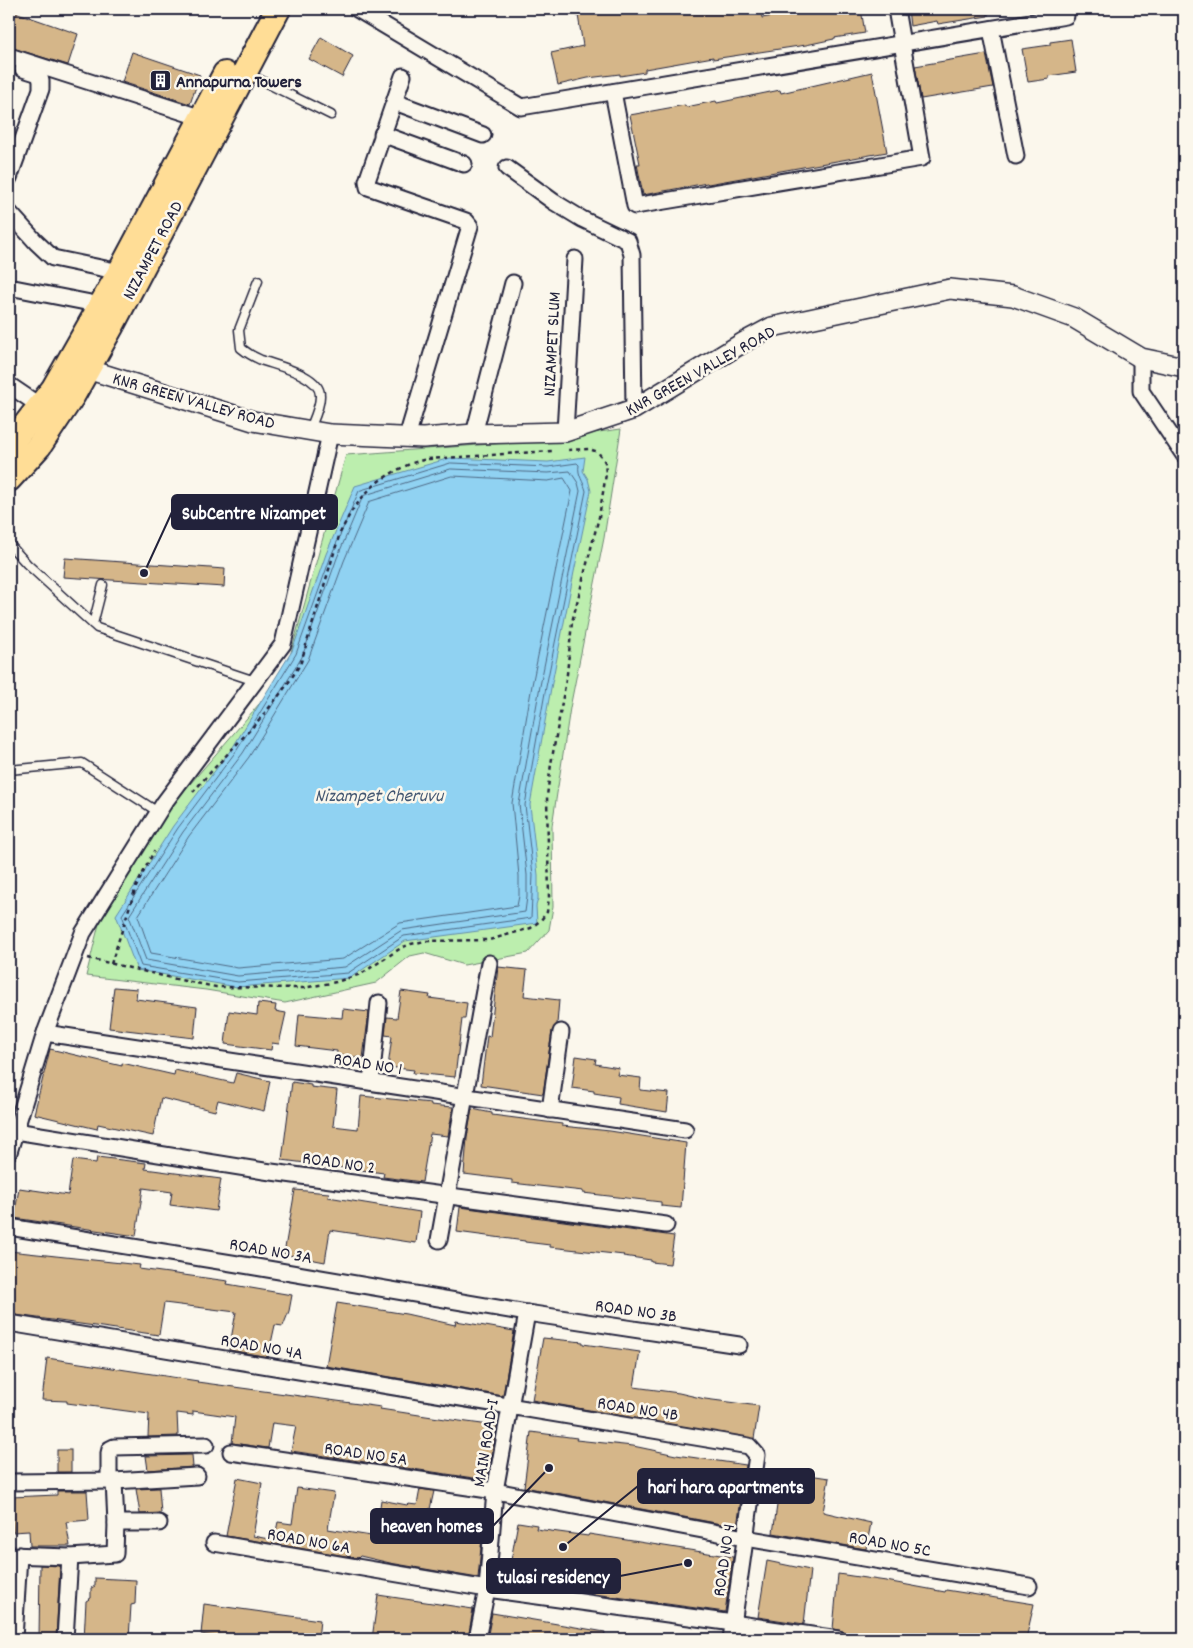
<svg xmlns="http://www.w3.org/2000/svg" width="1193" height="1648" font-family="Dekko,sans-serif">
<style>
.green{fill:#bceeae;stroke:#6f8874}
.water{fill:#90d2f2;stroke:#648ca9}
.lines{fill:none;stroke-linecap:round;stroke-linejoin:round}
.shore{stroke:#4e6884;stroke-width:1}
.building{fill:#d5b689;stroke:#22223b}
.service-casing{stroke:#22223b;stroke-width:11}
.minor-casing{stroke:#22223b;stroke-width:19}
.tertiary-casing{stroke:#22223b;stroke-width:22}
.primary-casing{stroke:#22223b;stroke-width:28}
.path{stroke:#22223b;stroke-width:2.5;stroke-dasharray:4 4;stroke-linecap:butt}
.service{stroke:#fbf7ec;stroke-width:8}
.minor{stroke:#fbf7ec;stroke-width:15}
.tertiary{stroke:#fbf7ec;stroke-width:19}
.primary{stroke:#ffdd96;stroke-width:24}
.labels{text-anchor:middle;stroke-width:5;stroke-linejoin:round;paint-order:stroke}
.poi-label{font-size:18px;font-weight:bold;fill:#22223b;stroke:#fbf7ec;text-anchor:start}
.street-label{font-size:18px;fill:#22223b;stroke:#fbf7ec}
.water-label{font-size:19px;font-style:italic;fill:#435772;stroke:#fbf7ec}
.leader{fill:none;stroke:#22223b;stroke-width:2}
.callout-dot{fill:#22223b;stroke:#fbf7ec;stroke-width:2}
.callout{fill:#22223b;stroke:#22223b;stroke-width:2}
.callout-label{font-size:19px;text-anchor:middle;font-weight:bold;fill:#fff}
</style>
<rect width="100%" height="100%" fill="#fbf7ec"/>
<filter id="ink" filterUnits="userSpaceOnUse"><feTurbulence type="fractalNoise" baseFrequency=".02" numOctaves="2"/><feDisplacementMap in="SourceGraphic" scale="10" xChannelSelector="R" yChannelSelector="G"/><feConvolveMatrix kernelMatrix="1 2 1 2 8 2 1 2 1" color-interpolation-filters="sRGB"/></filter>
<g filter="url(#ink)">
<path class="green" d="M621,429L604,538L570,708L552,826L553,907L549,930L528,953L464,965L424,953L410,956L376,983L285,1003L206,990L86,976L101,916L165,813L266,696L290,656L346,455L532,441Z"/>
<path class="water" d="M585,457L583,471L588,479L591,491L574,572L551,688L530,805L538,875V899L536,906L537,923L405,941L350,978L237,987L137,970L116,915L173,826L233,747L292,651L326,554L355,486L450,458L548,462Z"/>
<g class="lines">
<g class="shore">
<path d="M451,463L548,467L577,463L579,465C577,475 584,482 586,491L546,687L525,805L533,875L531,918L404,936L348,973L238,982L141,966L122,915L178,828L237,750L296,654L331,556L359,491Z"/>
<path d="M451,469L548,473L570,471L578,483L580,491L540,686L519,804L527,875V897L525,912L402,930L345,967L238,976L146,960L129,916L183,832L243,753L302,657L337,558L363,496Z"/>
<path d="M452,476L548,481L564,478L572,491L532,685L512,803L519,876V896L517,906L400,923L343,959L238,968L151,953L138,916L189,836L249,757L308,660L344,561L369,502Z"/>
</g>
</g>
<g class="building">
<path d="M577,9H761L762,18L813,9H861L865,33L834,38V39L806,45L713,59V57L645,69V72L620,76V74L588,78L558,85L551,53L583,46Z"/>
<path d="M908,9H988V16L938,24L937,21L910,26Z"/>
<path d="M9,10L78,34L68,65L9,47Z"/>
<path d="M321,37L353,56L342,77L309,59Z"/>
<path d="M1071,39L1076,72L1049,76V79L1028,82L1022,49L1050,45V42Z"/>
<path d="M132,52L200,75L190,104L122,82Z"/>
<path d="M986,54L993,87L921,99L915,66Z"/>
<path d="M872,72L887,152L708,184L707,183L643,195L637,164H640L630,115L685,105L686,107L716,101L717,103L780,90L781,93Z"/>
<path d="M65,558L225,569L224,587L63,577Z"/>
<path d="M498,967L527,970L524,996L559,1000L557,1024L552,1031L543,1094L481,1085L487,1036L490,1037Z"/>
<path d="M114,987L137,989L136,999L197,1007L194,1038L109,1028Z"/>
<path d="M401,991L430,995L429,998L467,1003L465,1019H462L455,1077L413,1073L414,1070L388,1067L392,1036L385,1035L387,1017L397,1018Z"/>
<path d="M258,1003L276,1005L275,1011L286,1013L279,1044L272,1043L271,1050L225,1044L229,1011L257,1015Z"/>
<path d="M343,1009L369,1012L363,1058L337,1055V1051L296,1046L299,1014L342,1018Z"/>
<path d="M50,1049L122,1066V1063L174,1075L175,1070L233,1083L236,1073L270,1081L264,1111L218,1100L215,1111L161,1098L153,1136L98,1124L97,1129L34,1114Z"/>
<path d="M576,1056L596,1059L595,1064L619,1068L617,1075L641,1078L640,1090L669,1093L667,1112L618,1104L619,1097L594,1093V1091L572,1088Z"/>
<path d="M292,1082L311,1085V1087L337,1090L333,1126L358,1129L361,1096L431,1103L430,1105L453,1107L448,1136L430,1134L422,1182L383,1177L384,1173L282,1160Z"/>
<path d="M472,1109L492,1113V1115L562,1124V1126L610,1131L686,1143L681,1208L661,1206V1202L583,1193V1191L512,1183V1180L464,1174L467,1138Z"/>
<path d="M97,1157L146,1163L145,1169L221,1179L216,1211L170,1205L172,1192L143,1188L136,1236L14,1218L19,1188L68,1195L73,1160L96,1163Z"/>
<path d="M295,1190L329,1193L328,1197L420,1212L416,1243L330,1230L325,1262L284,1254Z"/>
<path d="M460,1207L674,1236L670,1264L651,1262V1260L623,1256L624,1255L550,1247V1245L525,1242V1241L457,1232Z"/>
<path d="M9,1251L140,1265L139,1269L228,1281L227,1284L292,1295L289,1311L283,1326L275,1325L268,1357L229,1350L236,1312L164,1303L159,1335L9,1314Z"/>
<path d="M337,1303L406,1314L455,1325L456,1321L514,1331L503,1396L326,1366Z"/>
<path d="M543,1338L583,1342V1344L640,1352L634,1387L679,1393L705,1399L759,1406L754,1439L532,1400Z"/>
<path d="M47,1358L198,1381L197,1382L381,1407L380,1409L452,1420L497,1426L487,1480L291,1451L296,1426L272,1423L268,1448L232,1443L235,1417L193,1411V1415L177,1413L178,1436L148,1437L149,1414L67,1403V1401L42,1400Z"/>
<path d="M531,1432L577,1438L576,1440L633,1446L676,1455L746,1465L737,1527L524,1487Z"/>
<rect x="57" y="1450" width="14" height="22"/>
<path d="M192,1455L193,1467L148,1470L146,1456Z"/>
<path d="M782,1471L829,1478L823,1512L871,1523L866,1549L773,1533Z"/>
<path d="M237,1478L262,1483L253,1536L274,1540L278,1522L292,1524L297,1488L334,1493L328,1529L371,1536L374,1514H379L381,1500L407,1505L408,1504L417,1505L420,1489L434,1491L430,1509L484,1517L478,1578L390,1563L360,1556L358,1558L226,1536Z"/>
<path d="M159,1488L161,1513L140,1514L136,1489Z"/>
<path d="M57,1491H87L89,1520L66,1522L70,1546H30L29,1531L13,1532L11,1497L57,1495Z"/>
<path d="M518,1522L537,1525L536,1529L588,1536L589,1534L733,1557L725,1612L507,1582Z"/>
<path d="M767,1561L810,1570L804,1624L758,1617Z"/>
<path d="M40,1565L60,1566L56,1639H39Z"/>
<path d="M838,1574L886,1581L945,1592L946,1590L1034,1604L1026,1639H847L843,1631L833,1629Z"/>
<path d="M95,1578L136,1580L135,1604L131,1605L129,1639H84L86,1601L91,1598V1588L95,1586Z"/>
<path d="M378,1595L473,1609L468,1639H372Z"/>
<path d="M204,1604L320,1620L318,1639H231L201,1634Z"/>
<path d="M492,1613L605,1632L604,1639H487Z"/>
</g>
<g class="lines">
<defs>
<g id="service">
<path d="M246,73L331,115"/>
<path d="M258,281L239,330L241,348C247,353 254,357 261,360C277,366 321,375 320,396C320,407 314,419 310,429"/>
<path d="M9,544L27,564L97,628L249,679"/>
<path d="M93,624L103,585"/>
<path d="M9,770L82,763L158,812"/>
</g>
<g id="minor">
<path d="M357,9L521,107L1066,16"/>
<path d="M991,29L1016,156"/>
<path d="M9,56L202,118"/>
<path d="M403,76L367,181L368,187L466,221L470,226L407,437"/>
<path d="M613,92L635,206L922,158L896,9"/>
<path d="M395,102L483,135"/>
<path d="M382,134L464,164"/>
<path d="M507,168L554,202L582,219L628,241L632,255L634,409"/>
<path d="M9,178L41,89V81L39,74L23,69"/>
<path d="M9,212L36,242L53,258L120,272"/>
<path d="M9,287L101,305"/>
<path d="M1141,358V391L1184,455"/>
<path d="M9,385L40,406"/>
<path d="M565,432L575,259"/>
<path d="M474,434L513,283"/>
<path d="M45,1033L685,1130"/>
<path d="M371,1082L379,1003"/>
<path d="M550,1110L561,1032"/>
<path d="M9,1130L264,1171L666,1225"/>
<path d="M9,1152L45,1033L83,933L164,803L283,644L330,434"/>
<path d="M9,1227L250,1266L527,1313L739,1345"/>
<path d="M439,1240L489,963"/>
<path d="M9,1323L749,1446L757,1455L731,1639"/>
<path d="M231,1452L495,1491L745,1538L1029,1586"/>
<path d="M109,1481V1453L110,1449L114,1447L206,1445"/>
<path d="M9,1482L114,1481L197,1476"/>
<path d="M116,1523H159"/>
<path d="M214,1543L487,1589L733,1623L838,1639"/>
<path d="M9,1555L70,1557L65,1639"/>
<path d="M70,1557L115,1554L116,1523L114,1481"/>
<path d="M14,1639L19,1555"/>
<path d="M477,1639L487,1589L495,1491L527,1313"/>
</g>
<path id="tertiary" d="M87,369L253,421L330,434L423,438L474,434L565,432L634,409L744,342L772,327L950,289L1013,296L1074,318L1141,358L1184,367"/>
<g id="primary">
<path d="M9,446L54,388L120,272L225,74"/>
<path d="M9,479L39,446L73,395L111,327L278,9"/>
</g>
</defs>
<use href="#service" class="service-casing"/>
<use href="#minor" class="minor-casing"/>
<use href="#tertiary" class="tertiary-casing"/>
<use href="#primary" class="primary-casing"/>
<g class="path">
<path d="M193,792C227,752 277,707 301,662L340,533L351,512L365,494L379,481L397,470L412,463L427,459L553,451"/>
<path d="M88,958L180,980L216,987L303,988L336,982L361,974L401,948L411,944L425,941L489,940L531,928L541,920L547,912L549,898L547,796L551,764L567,674L572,622L599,517L606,474L605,462L598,452L589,449L568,450"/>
<path d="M111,964L136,887L154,851"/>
</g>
<use href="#service" class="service"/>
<use href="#minor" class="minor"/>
<use href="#tertiary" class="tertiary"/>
<use href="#primary" class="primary"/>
</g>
</g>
<defs>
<symbol id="building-square" viewBox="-11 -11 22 22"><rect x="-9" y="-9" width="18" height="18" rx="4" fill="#22223b" stroke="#fbf7ec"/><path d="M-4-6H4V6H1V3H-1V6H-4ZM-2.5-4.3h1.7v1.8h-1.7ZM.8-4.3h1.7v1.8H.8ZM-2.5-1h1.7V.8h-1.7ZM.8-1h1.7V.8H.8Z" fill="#fff"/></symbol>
</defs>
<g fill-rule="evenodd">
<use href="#building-square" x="148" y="68" width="25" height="25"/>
</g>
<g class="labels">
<g class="poi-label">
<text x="176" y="87">Annapurna Towers</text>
</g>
<g class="street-label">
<text transform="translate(152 250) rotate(-62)" y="6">NIZAMPET ROAD</text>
<text transform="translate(551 344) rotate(-87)" y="6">NIZAMPET SLUM</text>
<text transform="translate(700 370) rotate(-29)" y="6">KNR GREEN VALLEY ROAD</text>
<text transform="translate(194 400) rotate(16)" y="6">KNR GREEN VALLEY ROAD</text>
<text transform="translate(368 1063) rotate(9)" y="6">ROAD NO 1</text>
<text transform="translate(339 1162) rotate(8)" y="6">ROAD NO 2</text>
<text transform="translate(271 1250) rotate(10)" y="6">ROAD NO 3A</text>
<text transform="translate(636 1310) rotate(8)" y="6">ROAD NO 3B</text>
<text transform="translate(262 1346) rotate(10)" y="6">ROAD NO 4A</text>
<text transform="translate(638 1408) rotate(9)" y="6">ROAD NO 4B</text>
<text transform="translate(485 1443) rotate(-81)" y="6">MAIN ROAD-I</text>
<text transform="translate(366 1453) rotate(8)" y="6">ROAD NO 5A</text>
<text transform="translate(309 1540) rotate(10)" y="6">ROAD NO 6A</text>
<text transform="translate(890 1543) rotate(10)" y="6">ROAD NO 5C</text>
<text transform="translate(723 1560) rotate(-82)" y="6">ROAD NO 4</text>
</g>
<g class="water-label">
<text x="379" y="801">Nizampet Cheruvu</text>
</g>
</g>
<path class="leader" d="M144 573L172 512M563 1547L638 1486M549 1468L493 1526M688 1563L620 1576"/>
<g class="callout-dot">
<circle cx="144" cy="573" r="5"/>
<circle cx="563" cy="1547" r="5"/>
<circle cx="549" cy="1468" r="5"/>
<circle cx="688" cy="1563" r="5"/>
</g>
<g class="callout">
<rect x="172" y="495" width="165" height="34" rx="5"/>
<rect x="638" y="1469" width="176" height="34" rx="5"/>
<rect x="371" y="1509" width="122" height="34" rx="5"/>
<rect x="487" y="1559" width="133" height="34" rx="5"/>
</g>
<g class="callout-label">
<text x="254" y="519">SubCentre Nizampet</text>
<text x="726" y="1493">hari hara apartments</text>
<text x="432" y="1532">heaven homes</text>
<text x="553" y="1583">tulasi residency</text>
</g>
<rect width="1193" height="1648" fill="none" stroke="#fbf7ec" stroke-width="30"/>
<rect x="15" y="15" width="1163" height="1618" fill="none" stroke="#22223b" stroke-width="2" filter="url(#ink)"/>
</svg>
